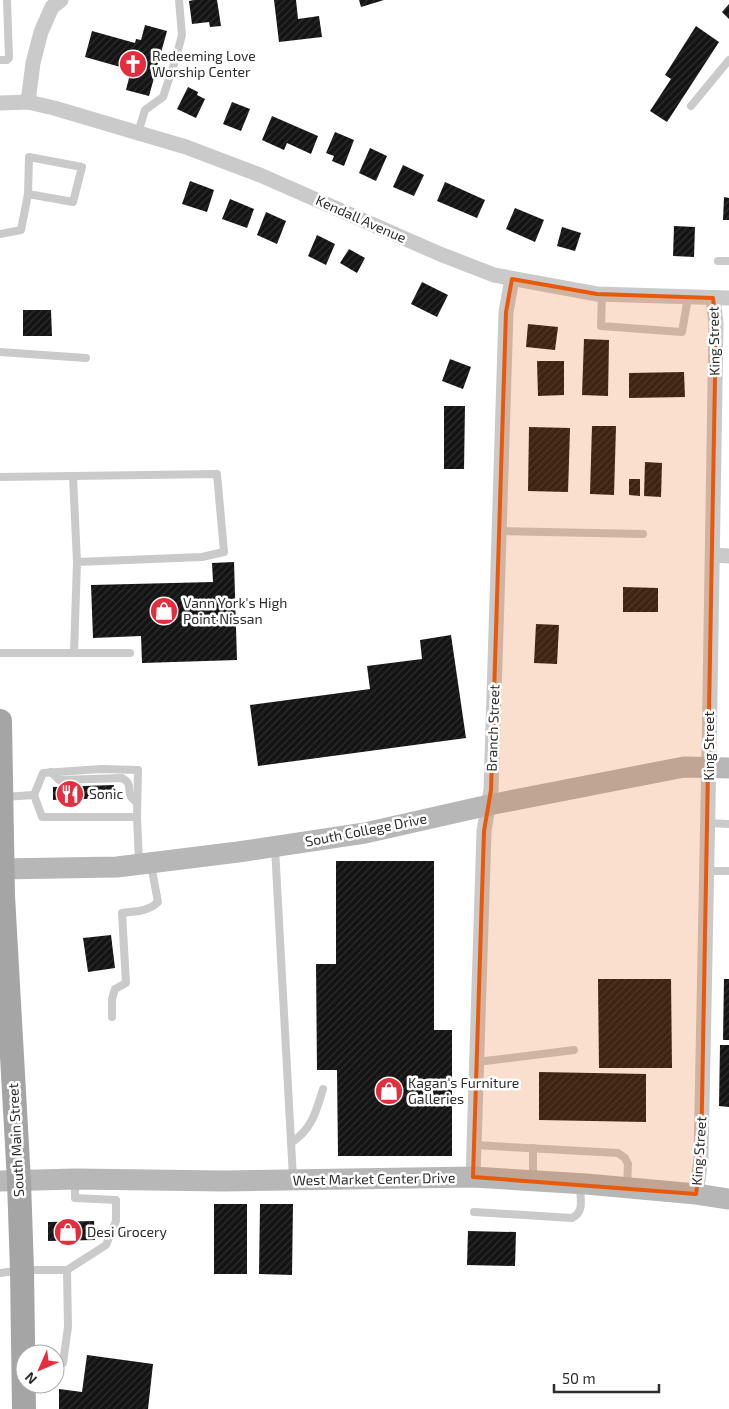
<svg xmlns="http://www.w3.org/2000/svg" width="729" height="1409" font-family="'Exo 2',sans-serif">
<style>
.building{fill:url(#building-hatch)}
.lines{fill:none;stroke-linecap:round;stroke-linejoin:round}
.service{stroke:#cacaca;stroke-width:8}
.minor{stroke:#cacaca;stroke-width:15}
.secondary{stroke:#b7b7b7;stroke-width:21}
.primary{stroke:#a5a5a5;stroke-width:24}
.marked{fill:#e8590c;fill-opacity:0.2;stroke:#e8590c;stroke-width:4;stroke-linejoin:round}
.labels{text-anchor:middle;stroke-width:5;stroke-linejoin:round;paint-order:stroke}
.poi-label{font-size:14px;fill:#2d2d2d;stroke:#fff;text-anchor:start}
.street-label{font-size:14px;fill:#2d2d2d;stroke:#fff}
</style>
<defs>
<pattern id="building-hatch" width="6" height="6" patternUnits="userSpaceOnUse" patternTransform="scale(1.25)"><rect width="6" height="6" fill="#141414"/><path d="M-1 1l2-2M0 6l6-6M5 7l2-2" fill="none" stroke="#2e2e2e"/></pattern>
</defs>
<rect width="100%" height="100%" fill="#fff"/>
<g class="building">
<path d="M194,0H217L221,26L210,27L209,22L192,24L189,1Z"/>
<path d="M274,0H296L298,19L319,16L322,37L279,42Z"/>
<path d="M359,0H384L361,7Z"/>
<path d="M729,4V19L722,12Z"/>
<path d="M145,25L167,31L149,96L126,90L131,70L85,57L92,31L135,43L136,39L141,40Z"/>
<path d="M696,26L719,42L667,122L650,111L671,79L665,75Z"/>
<path d="M188,87L198,92L197,95L205,99L196,118L177,109Z"/>
<path d="M232,102L250,109L241,131L223,124Z"/>
<path d="M272,116L318,136L311,154L287,143L284,150L262,140Z"/>
<path d="M335,132L354,140L344,166L332,161L334,156L326,153Z"/>
<path d="M370,148L387,156L376,181L359,173Z"/>
<path d="M403,165L424,175L414,196L393,187Z"/>
<path d="M190,181L214,190L207,212L182,204Z"/>
<path d="M445,182L485,200L477,218L437,201Z"/>
<path d="M724,197L729,198V220H723Z"/>
<path d="M230,199L254,209L247,228L222,219Z"/>
<path d="M515,208L544,220L535,242L506,229Z"/>
<path d="M266,212L286,221L277,244L257,235Z"/>
<path d="M674,226L695,227L694,257L673,256Z"/>
<path d="M562,227L581,233L575,251L557,246Z"/>
<path d="M317,235L335,244L326,265L308,256Z"/>
<path d="M349,249L365,258L357,273L340,263Z"/>
<path d="M422,282L448,295L437,317L411,304Z"/>
<path d="M23,310H51L52,336H23Z"/>
<path d="M528,324L558,327L555,350L526,347Z"/>
<path d="M584,339L609,340L608,396L582,395Z"/>
<path d="M450,359L471,367L463,389L442,381Z"/>
<path d="M537,361H564V395L538,396Z"/>
<path d="M684,372L685,397L629,398V373Z"/>
<path d="M444,406H465L464,469H444Z"/>
<path d="M592,426H616L614,495L590,494Z"/>
<path d="M529,427L570,428L568,492L528,491Z"/>
<path d="M645,462L662,463L661,497L644,496Z"/>
<path d="M629,479H640V496L629,495Z"/>
<path d="M234,562L237,660L142,663L141,636L93,638L91,585L213,582L212,563Z"/>
<path d="M623,587L658,588V612H623Z"/>
<path d="M536,624L559,625L557,664L534,663Z"/>
<path d="M451,635L466,738L258,766L250,705L370,689L367,666L422,659L420,640Z"/>
<path d="M114,785L115,798L53,800V787Z"/>
<path d="M336,861H434V1030H452V1156H338L337,1070H317L316,964H336Z"/>
<path d="M111,935L115,968L88,972L83,938Z"/>
<path d="M598,979H671L672,1068H599Z"/>
<path d="M724,979H729V1040H723Z"/>
<path d="M720,1045H729V1107L719,1106Z"/>
<path d="M539,1072L646,1074V1122L539,1120Z"/>
<rect x="214" y="1204" width="33" height="70"/>
<path d="M260,1204H293L292,1275L259,1274Z"/>
<path d="M94,1221L95,1240L48,1241V1222Z"/>
<path d="M468,1231L516,1232L515,1266L467,1265Z"/>
<path d="M87,1355L153,1364L148,1409H59V1389L82,1392Z"/>
</g>
<g class="lines">
<g class="service">
<path d="M0,60H7L9,58L7,0"/>
<path d="M691,106L729,60"/>
<path d="M138,133L145,110L163,97L176,58L182,35L179,0"/>
<path d="M0,234L21,230L28,194L29,157L82,167L73,202L28,194"/>
<path d="M718,261H729"/>
<path d="M602,294L601,326L682,332L688,297"/>
<path d="M0,352L86,358"/>
<path d="M73,476L77,562"/>
<path d="M0,477L217,474L224,552L202,557L77,562L74,653H0"/>
<path d="M499,531L643,534"/>
<path d="M74,653H130"/>
<path d="M51,772L59,780L122,778C133,784 127,789 131,797C133,799 135,801 137,803"/>
<path d="M34,795L43,773L101,769L138,770L137,817"/>
<path d="M4,797L34,795L42,817H137L139,862"/>
<path d="M708,823L729,824"/>
<path d="M275,848L293,1178"/>
<path d="M707,871H729"/>
<path d="M112,1017V999L115,989L126,983L122,913C135,911 148,912 158,902L151,865"/>
<path d="M477,1062L574,1050"/>
<path d="M291,1143C312,1129 316,1112 323,1089"/>
<path d="M474,1145L618,1153L625,1158L628,1164L627,1188"/>
<path d="M533,1179V1148"/>
<path d="M474,1212L572,1218C585,1212 580,1198 580,1186"/>
<path d="M0,1273L22,1270H67"/>
<path d="M55,1363H63L68,1327L67,1270L106,1245L116,1221V1200L75,1198V1181"/>
</g>
<g class="minor">
<path d="M28,102L33,63L41,32L52,7L61,0"/>
<path d="M0,103L28,102L54,108L186,147L260,175L440,254L494,275L597,294L729,298"/>
<path d="M713,555L729,556"/>
<path d="M473,1177L484,831L491,790L506,312L512,279"/>
<path d="M696,1194L701,1159C707,880 712,602 716,323L713,298"/>
</g>
<g class="secondary">
<path d="M0,869L117,867L238,852L365,833L489,805L684,767L729,768"/>
<path d="M0,1181L76,1179L223,1181L473,1177L586,1184L696,1194L729,1199"/>
</g>
<path class="primary" d="M0,721L3,896L19,1181L22,1270L24,1409"/>
</g>
<path class="marked" d="M512,279L597,294L713,298L716,323L701,1159L696,1194L473,1177L484,831L491,790L506,312Z"/>
<defs>
<symbol id="church-disc" viewBox="-11 -11 22 22"><circle r="9.5" fill="#e52e3d" stroke="#fff"/><path d="M-1.2-6h2.4v3.5h3.3v2.4h-3.3V6h-2.4V-.1h-3.3v-2.4h3.3Z" fill="#fff"/></symbol>
<symbol id="shop-disc" viewBox="-11 -11 22 22"><circle r="9.5" fill="#e52e3d" stroke="#fff"/><path d="M-5-2.5h2.3a2.7 3.5 0 0 1 5.4 0H5L5.5 6h-11ZM-1.5-2.5h3a1.5 2.3 0 0 0-3 0Z" fill="#fff"/></symbol>
<symbol id="restaurant-disc" viewBox="-11 -11 22 22"><circle r="9.5" fill="#e52e3d" stroke="#fff"/><path d="M-5-6h1v4h1v-4h1v4h1v-4h1v5L-1.5 .5V6h-2V.5L-5-1ZM5-6V6H3V1.5H1.5Q1.5-4 5-6Z" fill="#fff"/></symbol>
</defs>
<g fill-rule="evenodd">
<use href="#church-disc" x="117" y="48" width="32" height="32"/>
<use href="#shop-disc" x="148" y="595" width="32" height="32"/>
<use href="#restaurant-disc" x="54" y="778" width="32" height="32"/>
<use href="#shop-disc" x="373" y="1075" width="32" height="32"/>
<use href="#shop-disc" x="52" y="1216" width="32" height="32"/>
</g>
<g class="labels">
<g class="poi-label">
<text x="152" y="61">Redeeming Love<tspan x="152" dy="16">Worship Center</tspan></text>
<text x="183" y="608">Vann York's High<tspan x="183" dy="16">Point Nissan</tspan></text>
<text x="89" y="799">Sonic</text>
<text x="408" y="1088">Kagan's Furniture<tspan x="408" dy="16">Galleries</tspan></text>
<text x="87" y="1237">Desi Grocery</text>
</g>
<g class="street-label">
<text transform="translate(361 219) rotate(24)" y="5">Kendall Avenue</text>
<text transform="translate(714 341) rotate(-91)" y="5">King Street</text>
<text transform="translate(493 728) rotate(-88)" y="5">Branch Street</text>
<text transform="translate(709 746) rotate(-90)" y="5">King Street</text>
<text transform="translate(366 830) rotate(-11)" y="5">South College Drive</text>
<text transform="translate(16 1140) rotate(-93)" y="5">South Main Street</text>
<text transform="translate(699 1151) rotate(-86)" y="5">King Street</text>
<text transform="translate(374 1179) rotate(-1)" y="5">West Market Center Drive</text>
</g>
</g>
<g transform="translate(40 1369) rotate(225)"><circle r="24" fill="#ffffff" stroke="#ababab"/>
<path d="M0-4L9 19L0 12L-9 19Z" fill="#e52e3d"/>
<text y="-8" font-size="14" font-weight="bold" text-anchor="middle" fill="#2d2d2d">N</text>
</g>
<path d="M554 1384v8h105v-8" fill="none" stroke="#2d2d2d" stroke-width="2.5"/>
<text x="562" y="1384" font-size="15" fill="#2d2d2d" stroke="#ffffff" stroke-width="4" paint-order="stroke">50 m</text>
</svg>
